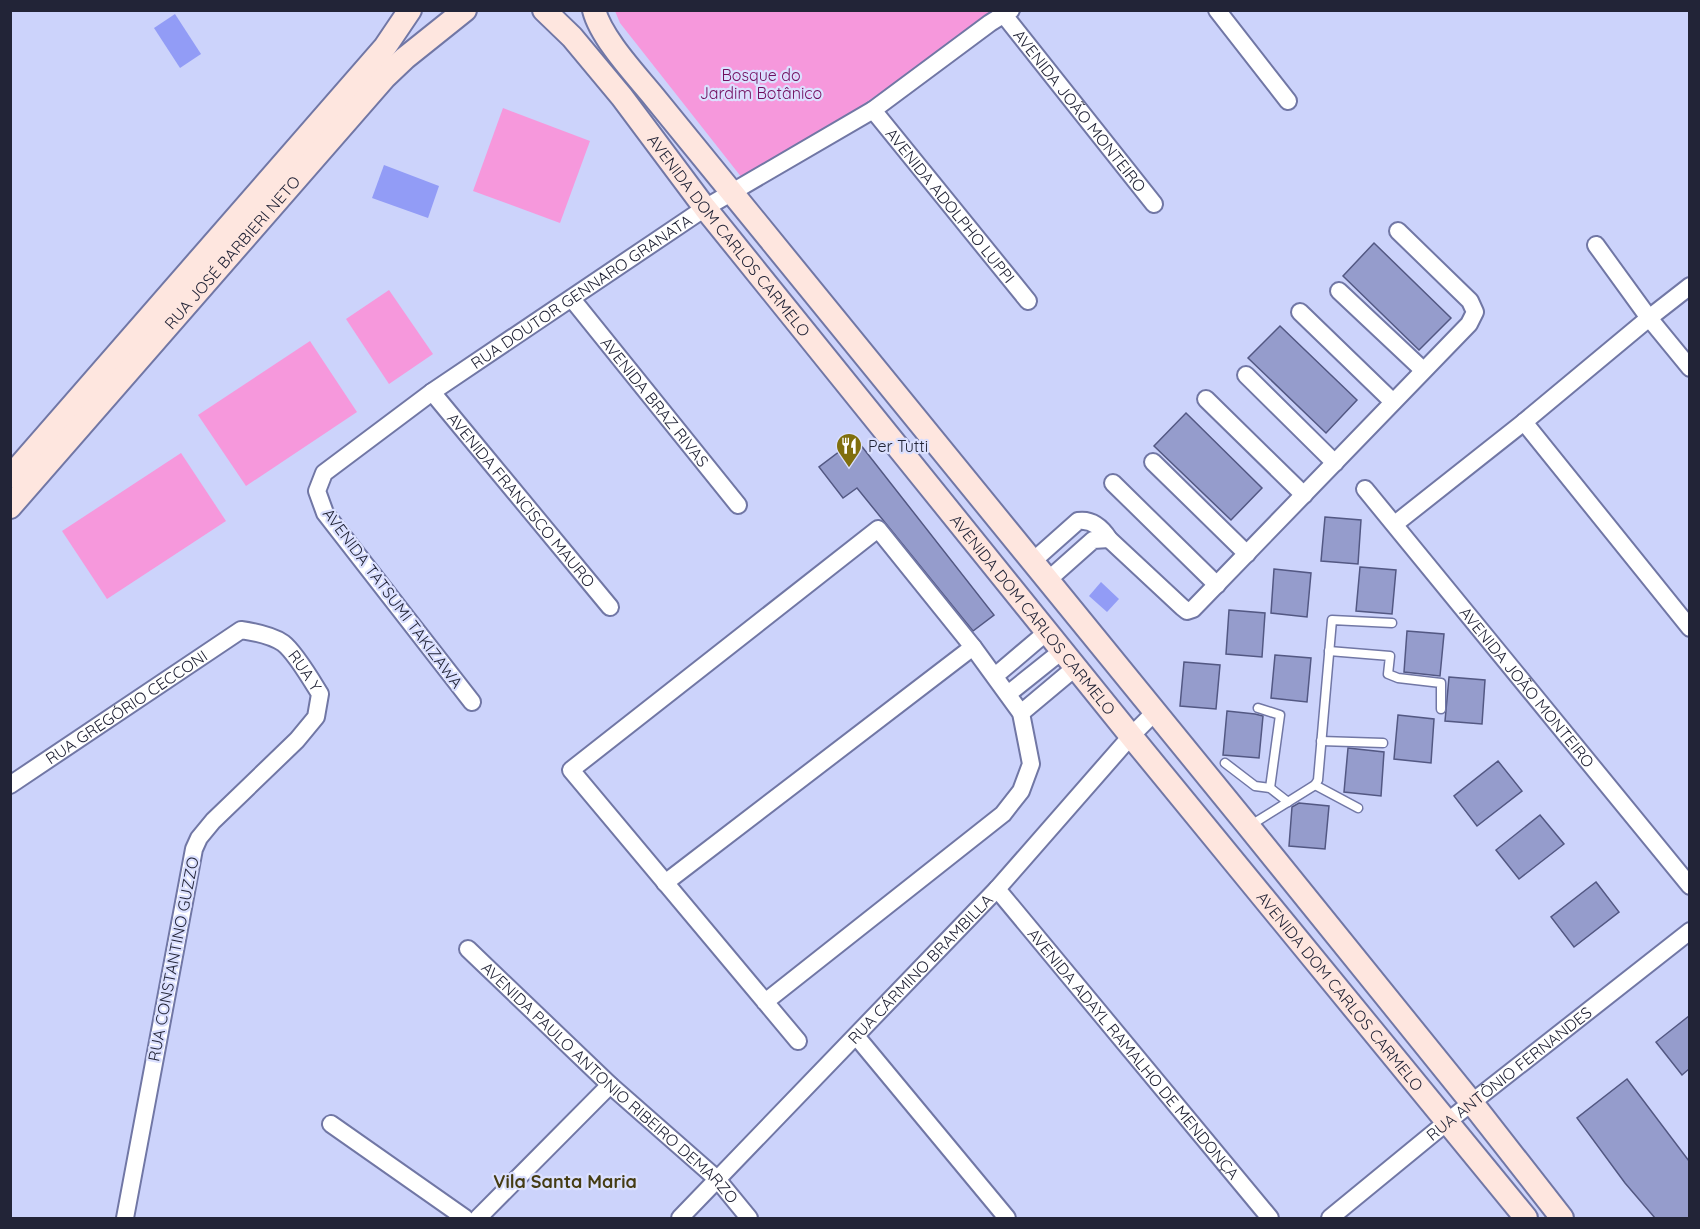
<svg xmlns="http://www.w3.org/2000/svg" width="1700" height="1229" font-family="Quicksand,sans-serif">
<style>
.green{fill:#f698dc}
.water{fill:#929cf6}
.building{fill:#959ccc;stroke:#535883;stroke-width:1.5}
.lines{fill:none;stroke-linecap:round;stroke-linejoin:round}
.lane-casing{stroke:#7177a5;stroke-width:11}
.street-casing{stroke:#7177a5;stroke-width:20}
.secondary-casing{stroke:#7177a5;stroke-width:26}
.lane{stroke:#fff;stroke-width:8}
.street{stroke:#fff;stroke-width:16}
.secondary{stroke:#fee6df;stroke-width:22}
.labels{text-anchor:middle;stroke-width:4.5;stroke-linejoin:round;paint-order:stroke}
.park-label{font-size:16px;fill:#700d5e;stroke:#dbe0ff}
.street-label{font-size:16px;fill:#222437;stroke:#dbe0ff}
.poi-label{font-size:16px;fill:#222437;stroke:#dbe0ff;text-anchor:start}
.neighbourhood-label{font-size:18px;font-weight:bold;fill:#453c13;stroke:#dbe0ff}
</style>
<rect width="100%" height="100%" fill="#ccd3fb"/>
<g class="green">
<path d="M615,11H1003L746,183L620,23Z"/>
<path d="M503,108L590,141L560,223L473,191Z"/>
<path d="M389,290L433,354L389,384L346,319Z"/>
<path d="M310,341L357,412L246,486L198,415Z"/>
<path d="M181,453L226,521L107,599L62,531Z"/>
</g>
<g class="water">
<path d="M175,14L201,54L180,68L154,28Z"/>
<path d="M384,165L439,186L428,218L372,198Z"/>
<path d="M1101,582L1119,599L1107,612L1089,596Z"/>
</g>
<g class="building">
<path d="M1374,243L1451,318L1419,350L1343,276Z"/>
<path d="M1280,326L1357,400L1326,433L1248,358Z"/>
<path d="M1186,413L1262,488L1231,520L1154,446Z"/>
<path d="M856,439L994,615L973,631L857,488L843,498L819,467Z"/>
<path d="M1325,517L1361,520L1358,564L1321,561Z"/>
<path d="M1360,567L1396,570L1392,614L1356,611Z"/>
<path d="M1274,569L1311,573L1307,617L1271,613Z"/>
<path d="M1229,610L1265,613L1262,657L1226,654Z"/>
<path d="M1407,631L1444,634L1440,676L1404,672Z"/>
<path d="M1275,655L1311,658L1307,702L1271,698Z"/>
<path d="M1184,662L1220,665L1216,709L1180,706Z"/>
<path d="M1449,677L1485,680L1482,724L1445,721Z"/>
<path d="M1227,711L1255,714L1263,716L1259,758L1223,755Z"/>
<path d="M1398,715L1434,719L1431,763L1394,759Z"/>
<path d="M1348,748L1384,752L1381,796L1344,792Z"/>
<path d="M1498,761L1522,791L1477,826L1454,796Z"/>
<path d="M1299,803L1329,806L1325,849L1289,846L1292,807Z"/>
<path d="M1540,815L1564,844L1519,879L1496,850Z"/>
<path d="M1596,882L1619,912L1574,947L1551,917Z"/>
<path d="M1689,1016V1069L1682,1075L1656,1042Z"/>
<path d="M1627,1079L1689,1161V1218H1655L1625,1183L1577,1118Z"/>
</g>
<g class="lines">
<defs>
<g id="lane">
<path d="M1329,651L1390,656L1388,674L1398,678L1441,683V709"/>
<path d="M1258,708L1280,715L1270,788"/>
<path d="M1321,741L1383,743"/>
<path d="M1225,763L1255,786L1270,788L1288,802"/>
<path d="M1315,785L1358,808"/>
<path d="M1251,825L1315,785L1318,780L1332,620L1392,623"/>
</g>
<g id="street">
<path d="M1217,10L1288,101"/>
<path id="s1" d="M1004,15L1154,204"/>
<path id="s2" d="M873,110L1028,301"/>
<path d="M1596,245L1649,318L1690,368"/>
<path d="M1339,291L1423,370"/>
<path id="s3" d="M572,299L738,505"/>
<path d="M1300,312L1393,402"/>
<path d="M1246,375L1335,463"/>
<path id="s4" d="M432,392L610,607"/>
<path d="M1206,399L1304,495"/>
<path d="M1524,422L1690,628"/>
<path d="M1153,462L1247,554"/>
<path d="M1113,483L1217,585"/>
<path id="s5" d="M1365,489L1690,886"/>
<path d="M1395,524L1524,422L1649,318L1690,286"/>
<path d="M1033,561L1078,521C1092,519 1102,528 1109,539L1182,607L1187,611L1193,609L1469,324L1475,312L1470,301L1398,231"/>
<path d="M1048,580L1093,540L1109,539"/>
<path d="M995,676L1048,631"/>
<path d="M1008,694L1063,650"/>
<path id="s6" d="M472,702L325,513L317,491L324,473L432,392L705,208L873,110L990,23L1011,10"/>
<path d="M1021,713L1076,667"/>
<path id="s7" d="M10,785L241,630C255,632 271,635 283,643C295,652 312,681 320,694L316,717L297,740L213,821L199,838L194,849L125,1218"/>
<path d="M665,883L973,647"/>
<path id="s8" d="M997,889L1270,1218"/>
<path id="s9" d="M468,949L610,1085L717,1179L749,1218"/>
<path d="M765,1002L1003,814L1021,791L1031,764L1021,713L973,647L878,529L571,770L798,1041"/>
<path d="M856,1036L1007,1218"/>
<path d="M331,1124L465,1218"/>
<path d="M478,1218L610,1085"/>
<path id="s10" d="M680,1218L997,889L1131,736L1155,712"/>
<path id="s11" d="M1330,1218L1447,1122L1690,931"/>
</g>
<g id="secondary">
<path id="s12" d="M544,10L572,37L622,97L705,208L1131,736L1526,1218"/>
<path d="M594,10C601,38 636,75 654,97L1249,827L1472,1103L1562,1218"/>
<path d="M10,477L385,47L410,10"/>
<path id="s13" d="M10,507L385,77L405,58L465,10"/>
</g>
</defs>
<use href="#lane" class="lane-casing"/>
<use href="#street" class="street-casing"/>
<use href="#secondary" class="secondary-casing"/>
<use href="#lane" class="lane"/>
<use href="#street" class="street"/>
<use href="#secondary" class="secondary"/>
</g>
<defs>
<symbol id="restaurant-pin" viewBox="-11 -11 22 30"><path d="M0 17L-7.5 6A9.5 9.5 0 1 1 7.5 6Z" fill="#806f0d" stroke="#dbe0ff"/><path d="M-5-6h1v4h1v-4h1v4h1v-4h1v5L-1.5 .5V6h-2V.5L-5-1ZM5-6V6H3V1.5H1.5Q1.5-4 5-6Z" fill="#fff"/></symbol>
</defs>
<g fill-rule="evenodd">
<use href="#restaurant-pin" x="834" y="431" width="30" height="40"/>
</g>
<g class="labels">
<g class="park-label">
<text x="761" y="81">Bosque do<tspan x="761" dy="18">Jardim Botânico</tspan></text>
</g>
<g class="street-label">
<text dy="6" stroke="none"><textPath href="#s1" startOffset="122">AVENIDA JOÃO MONTEIRO</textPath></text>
<text dy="6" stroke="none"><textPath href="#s2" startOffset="123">AVENIDA ADOLPHO LUPPI</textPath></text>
<text dy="6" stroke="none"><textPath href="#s12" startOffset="292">AVENIDA DOM CARLOS CARMELO</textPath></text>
<text dy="6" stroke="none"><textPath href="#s13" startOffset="338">RUA JOSÉ BARBIERI NETO</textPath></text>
<text dy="6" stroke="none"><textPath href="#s6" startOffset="597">RUA DOUTOR GENNARO GRANATA</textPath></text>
<text dy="6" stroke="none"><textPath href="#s3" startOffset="132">AVENIDA BRAZ RIVAS</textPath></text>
<text dy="6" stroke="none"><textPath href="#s4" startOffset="140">AVENIDA FRANCISCO MAURO</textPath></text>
<text transform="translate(393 598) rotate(53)" y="6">AVENIDA TATSUMI TAKIZAWA</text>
<text dy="6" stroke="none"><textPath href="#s12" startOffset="778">AVENIDA DOM CARLOS CARMELO</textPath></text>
<text dy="6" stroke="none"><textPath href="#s7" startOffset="358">RUA Y</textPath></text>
<text dy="6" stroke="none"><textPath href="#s5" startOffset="256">AVENIDA JOÃO MONTEIRO</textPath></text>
<text dy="6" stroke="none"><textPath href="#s7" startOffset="140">RUA GREGÓRIO CECCONI</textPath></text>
<text transform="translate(173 959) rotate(-79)" y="6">RUA CONSTANTINO GUZZO</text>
<text dy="6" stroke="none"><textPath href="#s10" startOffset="346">RUA CÁRMINO BRAMBILLA</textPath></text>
<text dy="6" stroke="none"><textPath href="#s12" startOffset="1264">AVENIDA DOM CARLOS CARMELO</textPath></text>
<text dy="6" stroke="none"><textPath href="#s8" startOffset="214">AVENIDA ADAYL RAMALHO DE MENDONÇA</textPath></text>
<text dy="6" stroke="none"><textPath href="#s11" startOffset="230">RUA ANTÔNIO FERNANDES</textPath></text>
<text dy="6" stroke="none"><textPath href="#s9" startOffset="195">AVENIDA PAULO ANTONIO RIBEIRO DEMARZO</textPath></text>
</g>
<g class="poi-label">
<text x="868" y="452">Per Tutti</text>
</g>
<g class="neighbourhood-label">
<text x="565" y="1188">Vila Santa Maria</text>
</g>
</g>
<rect width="1700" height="1229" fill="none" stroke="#222437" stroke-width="24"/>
</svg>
